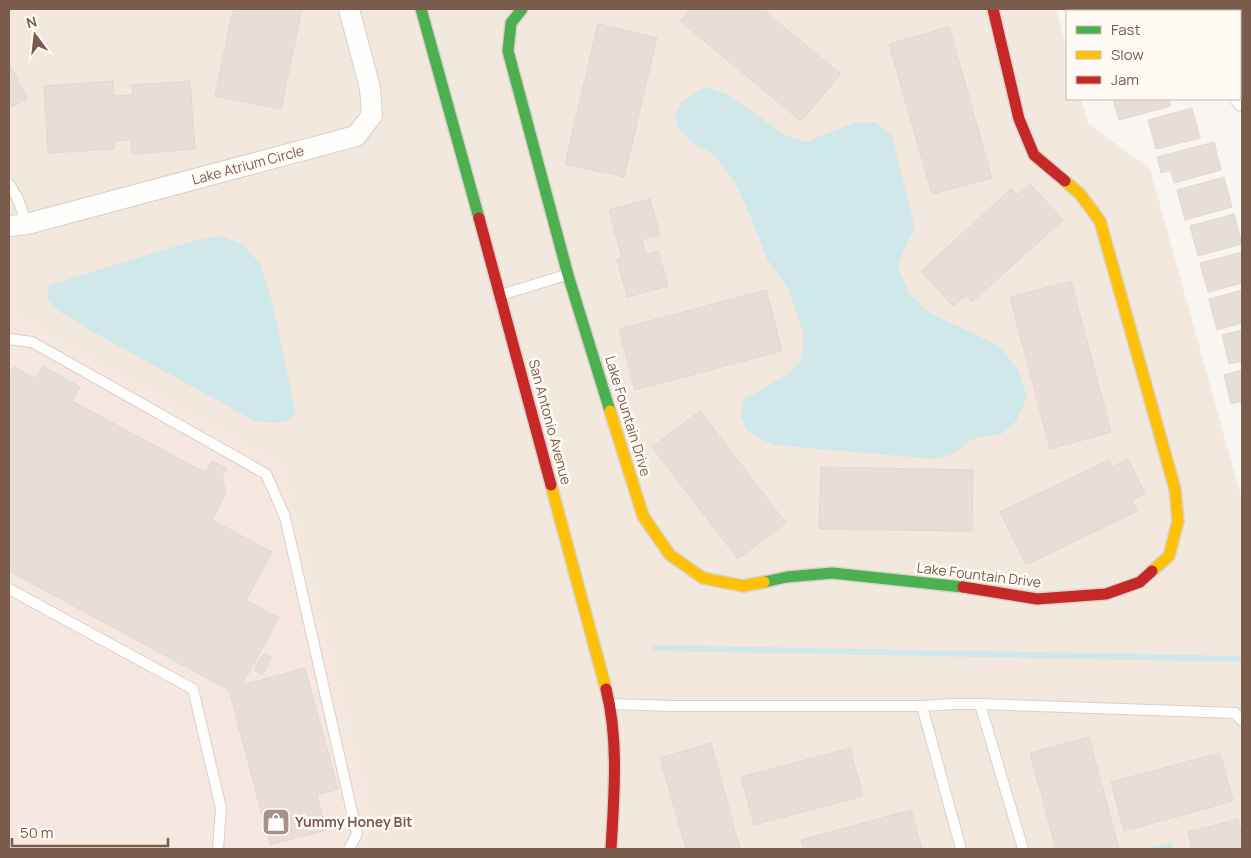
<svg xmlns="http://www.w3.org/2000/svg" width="1251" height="858" font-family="Manrope,sans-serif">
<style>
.residential{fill:#f2e8de}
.commercial{fill:#f6e8e1}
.water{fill:#d0e8ea}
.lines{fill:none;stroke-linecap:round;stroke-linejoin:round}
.stream{stroke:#d0e8ea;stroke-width:6}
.building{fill:#e6ded7;stroke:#e2d8d2}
.lane-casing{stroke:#d7d1cb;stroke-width:12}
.street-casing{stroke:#d7d1cb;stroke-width:22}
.fast-casing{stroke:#d9d2cb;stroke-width:14}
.slow-casing{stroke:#d9d2cb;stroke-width:14}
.jam-casing{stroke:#d9d2cb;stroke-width:14}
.lane{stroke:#fefefd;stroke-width:10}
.street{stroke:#fefefd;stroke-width:20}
.fast{stroke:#4caf50;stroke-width:11}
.slow{stroke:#ffc107;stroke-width:11}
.jam{stroke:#c62828;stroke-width:11}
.labels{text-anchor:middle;stroke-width:5;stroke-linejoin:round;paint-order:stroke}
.street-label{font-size:14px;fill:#7a5c4d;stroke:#fffaf3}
.poi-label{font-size:14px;font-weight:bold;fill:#7a5c4d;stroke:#fffaf3;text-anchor:start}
</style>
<rect width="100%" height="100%" fill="#f9f5f0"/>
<path class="residential" d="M9,9H1056L1067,50V99H1081L1088,123L1150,169L1242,500V849H9Z"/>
<path class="commercial" d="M9,312L282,464L373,822L364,849H9Z"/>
<g class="water">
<path d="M707,87L728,95L787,136L805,142L857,122H876L892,136L915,227L906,245L898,267L909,293L930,313L999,346L1019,371L1027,398L1016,421L1001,434L980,437L970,441L952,454L935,459L773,445L748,432L741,418L743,400L788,374L801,361L804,335L788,288L767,259L750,215L735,182L712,153L691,142L677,126L675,115L681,103L693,93Z"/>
<path d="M220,236L243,244L261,265L273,305L296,415C283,426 270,423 253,420L93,332L60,312L47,298L49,285L193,241Z"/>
<path d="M1171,842L1173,849H1145Z"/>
</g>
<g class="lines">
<path class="stream" d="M656,648L1242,659"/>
</g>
<g class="building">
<path d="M233,9H302L281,109L215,96Z"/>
<path d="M691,9H762L841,74L801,121L680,21Z"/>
<path d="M1077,9H1096L1086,11H1078Z"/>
<path d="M1124,9H1133L1134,11H1114Z"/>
<path d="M1231,9H1242V14L1240,15V11H1232Z"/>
<path d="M598,24L657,38L624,177L565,164Z"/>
<path d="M949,27L992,178L932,194L889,44Z"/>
<path d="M9,63L27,99L9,108Z"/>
<path d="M113,81L114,96L133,95L132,85L190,81L195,149L132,154L131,140L114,141V149L48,153L44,86Z"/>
<path d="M1113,99H1169L1171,106L1119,120Z"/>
<path d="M1192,108L1200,138L1156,149L1148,120Z"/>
<path d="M1214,142L1221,170L1174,183L1171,170L1161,173L1157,157Z"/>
<path d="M1224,177L1232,207L1185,220L1177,190Z"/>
<path d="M1030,184L1063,220L972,302L966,295L953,306L921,271L1011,189L1017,195Z"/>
<path d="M650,199L660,235L642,239L646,255L658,251L668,286L627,297L617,259L622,258L609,210Z"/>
<path d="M1234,214L1242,244L1198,256L1190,226Z"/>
<path d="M1242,252V283L1208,292L1200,263Z"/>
<path d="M1071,281L1111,432L1050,449L1010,297Z"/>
<path d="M766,290L782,351L635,390L619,329Z"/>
<path d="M1242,290V323L1217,330L1209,299Z"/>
<path d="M1242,330V361L1229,364L1222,335Z"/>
<path d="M43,366L80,387L72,401L204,472L206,471L212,461L226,468L222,477L226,494L212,520L272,552L246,600L279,618L242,685L305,668L338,789L317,795L326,830L270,845L229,690L9,571V375L14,367L36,379Z"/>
<path d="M1242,370V401L1231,404L1224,375Z"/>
<path d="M700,411L786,523L738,559L652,447Z"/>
<path d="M1128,459L1145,494L1132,500L1137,511L1026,565L1000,512L1109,460L1112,467Z"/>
<path d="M821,467L973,470L972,531L819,529Z"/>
<path d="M264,653L272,658L262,675L254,670Z"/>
<path d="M1089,737L1119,849H1056L1030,753Z"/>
<path d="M711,743L740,849H686L660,758Z"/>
<path d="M850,748L863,796L754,825L741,777Z"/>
<path d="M1220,753L1233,801L1124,831L1111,782Z"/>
<path d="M911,810L922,849H804L801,840Z"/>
<path d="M1238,819L1242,836V849H1192L1188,832Z"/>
</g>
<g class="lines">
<defs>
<g id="lane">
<path d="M9,184L17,197L27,224"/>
<path d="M501,295L566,275"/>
<path d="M9,339L32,342L266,474L285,517L357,834L349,849"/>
<path d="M9,589L193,689L221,808L218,849"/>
<path d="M611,704L673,706H922L953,704H980L1235,713L1242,721"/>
<path d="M980,704L1023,849"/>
<path d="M922,706L961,849"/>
</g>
<g id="street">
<path d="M1180,9L1181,11"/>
<path d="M1240,98L1242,101"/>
<path d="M9,226L27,224L356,136L372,115L370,88L349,9"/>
</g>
<g id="fast">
<path d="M421,9L479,218"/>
<path d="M522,9L511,23L508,51L568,275L610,411"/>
<path d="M764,582L787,577L832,573L963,587"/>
</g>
<g id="slow">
<path d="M1065,181L1080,194L1100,221L1175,489L1178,521L1169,556L1152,571"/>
<path d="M610,411L643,516L670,555L703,578L743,586L764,582"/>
<path d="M551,485L606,689"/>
</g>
<g id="jam">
<path d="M993,9L1019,119L1034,155L1065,181"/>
<path d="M479,218L551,485"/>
<path d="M963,587L1037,599L1106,594L1140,582L1152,571"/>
<path d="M606,689C619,739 614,797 611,849"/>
</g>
</defs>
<use href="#lane" class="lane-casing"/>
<use href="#street" class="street-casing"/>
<use href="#fast" class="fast-casing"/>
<use href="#slow" class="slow-casing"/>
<use href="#jam" class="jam-casing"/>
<use href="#lane" class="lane"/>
<use href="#street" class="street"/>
<use href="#fast" class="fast"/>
<use href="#slow" class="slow"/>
<use href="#jam" class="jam"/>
</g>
<defs>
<symbol id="shop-square" viewBox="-11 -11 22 22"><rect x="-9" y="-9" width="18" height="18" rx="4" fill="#a69286" stroke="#fffaf3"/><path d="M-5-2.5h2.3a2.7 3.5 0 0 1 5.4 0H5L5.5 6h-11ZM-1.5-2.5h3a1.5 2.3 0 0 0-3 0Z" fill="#fff"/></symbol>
</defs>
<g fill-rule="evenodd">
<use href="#shop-square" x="260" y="806" width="32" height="32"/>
</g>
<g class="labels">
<g class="street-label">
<text transform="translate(248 165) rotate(-15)" y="5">Lake Atrium Circle</text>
<text transform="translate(628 416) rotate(73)" y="5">Lake Fountain Drive</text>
<text transform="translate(550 422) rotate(75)" y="5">San Antonio Avenue</text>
<text transform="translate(979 575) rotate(7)" y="5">Lake Fountain Drive</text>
</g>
<g class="poi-label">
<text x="295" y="827">Yummy Honey Bit</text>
</g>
</g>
<rect width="1251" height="858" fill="none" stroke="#7a5c4d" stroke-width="20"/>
<rect x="1066" y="10" width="175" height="90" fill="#fffaf3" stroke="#cabbb1"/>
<rect x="1076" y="26" width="25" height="8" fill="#4caf50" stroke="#cabbb1"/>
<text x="1111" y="35" font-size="15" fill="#7a5c4d">Fast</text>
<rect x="1076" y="51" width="25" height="8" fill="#ffc107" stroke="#cabbb1"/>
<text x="1111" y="60" font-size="15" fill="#7a5c4d">Slow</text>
<rect x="1076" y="76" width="25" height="8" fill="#c62828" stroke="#cabbb1"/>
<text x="1111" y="85" font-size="15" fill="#7a5c4d">Jam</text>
<g transform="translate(35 35) rotate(345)" stroke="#fffaf3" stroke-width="4" paint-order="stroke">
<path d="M0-4L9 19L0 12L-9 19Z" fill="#7a5c4d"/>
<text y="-8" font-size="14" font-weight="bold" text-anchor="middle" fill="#7a5c4d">N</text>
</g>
<path d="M12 838v8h156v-8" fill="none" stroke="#7a5c4d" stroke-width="2.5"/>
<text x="20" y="838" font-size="15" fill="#7a5c4d" stroke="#fffaf3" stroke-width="4" paint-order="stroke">50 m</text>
</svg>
